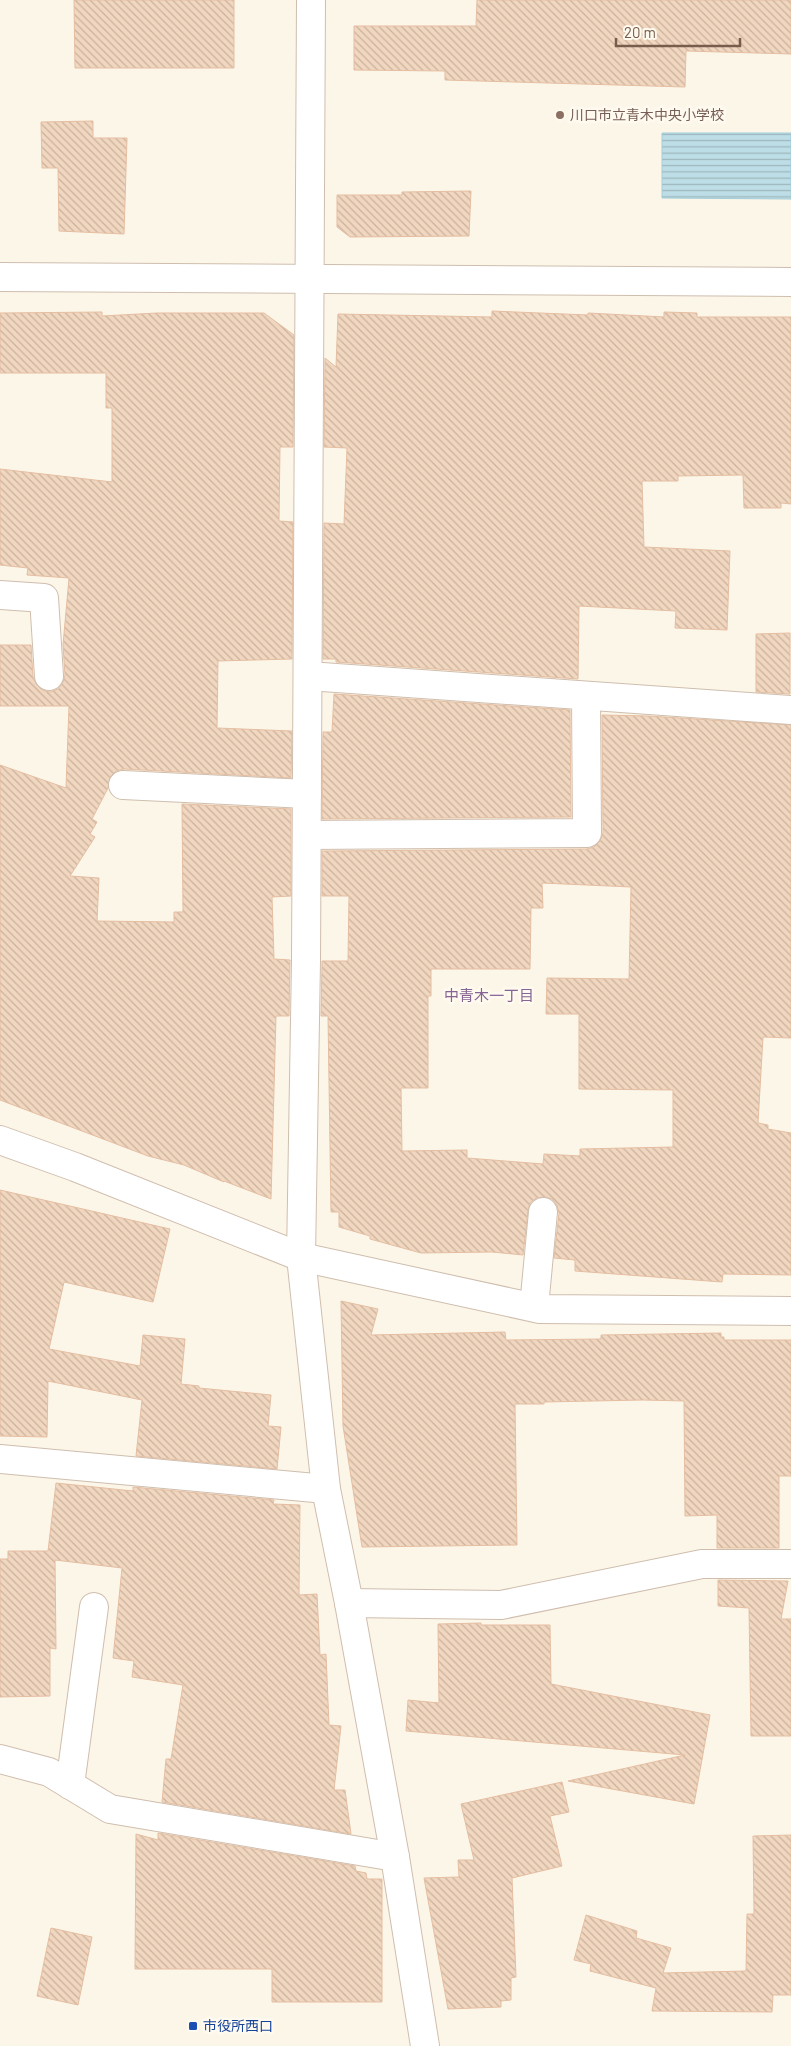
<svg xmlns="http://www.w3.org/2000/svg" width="791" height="2046" font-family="Barlow,'Noto Sans JP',sans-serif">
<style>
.water{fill:url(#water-rules);stroke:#a3cdd8}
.building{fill:url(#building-back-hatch);stroke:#e5bea1;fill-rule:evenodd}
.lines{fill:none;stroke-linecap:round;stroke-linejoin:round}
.minor-casing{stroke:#cfbeae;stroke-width:30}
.tertiary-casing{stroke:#cfbeae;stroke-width:30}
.minor{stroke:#fff;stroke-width:28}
.tertiary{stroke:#fff;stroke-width:28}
.education-dot{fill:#8d6e63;stroke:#fffaef;stroke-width:2}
.transit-dot{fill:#1a4fb4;stroke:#fffaef;stroke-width:2}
.labels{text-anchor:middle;stroke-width:5;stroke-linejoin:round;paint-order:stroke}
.education-label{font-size:14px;fill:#785e54;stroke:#fffaef;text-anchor:start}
.transit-label{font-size:14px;fill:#164399;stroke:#fffaef;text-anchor:start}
.neighbourhood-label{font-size:15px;fill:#866493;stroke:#fffaef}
</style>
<defs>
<pattern id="water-rules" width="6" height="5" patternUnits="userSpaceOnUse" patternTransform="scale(1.25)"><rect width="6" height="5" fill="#bddee7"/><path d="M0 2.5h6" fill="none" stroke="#9eb7bd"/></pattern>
<pattern id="building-back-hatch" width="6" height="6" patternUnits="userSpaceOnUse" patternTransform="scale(1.25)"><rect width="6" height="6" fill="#f2d7c0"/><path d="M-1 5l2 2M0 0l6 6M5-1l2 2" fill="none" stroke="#c9b29e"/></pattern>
</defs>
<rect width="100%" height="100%" fill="#fcf6e9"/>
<path class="water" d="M662,133H791V199L662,198Z"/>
<g class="building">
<path d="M74,0H234V68H75Z"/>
<path d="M477,0H791V54L686,51L685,87L445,80V71L354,70V26H476Z"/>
<path d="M93,121V138H127L124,234L59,231L58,168H42L41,122Z"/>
<path d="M471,191L469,236L350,237L337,227V195H402V192Z"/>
<path d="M492,311L588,315V313L664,317V312L697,313V317H791V504L781,503V508H744L743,475L678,476V481H642L644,547L730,551L727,630L675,628L676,611L579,606L578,679L336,662V659H323L324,523L344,524L347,448L324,447L325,358L336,367L338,314L492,317Z"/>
<path d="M102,312V316L157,313H264L294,335L293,447H280L279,521L293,522L292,659L218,661L217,728L292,731L291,778L124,769L116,771L110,777L108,788L92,819L97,822L90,834L95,837L70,876L99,878L97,921L174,922V912H183L182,804L291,809V896L272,897L274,959L290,960L289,1016H276L271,1199L224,1181V1182L184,1165L148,1156L0,1100V765L66,788L69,706H0V645H31L33,677L36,684L42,690L50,692L58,689L63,682L65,675L63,645L69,578L27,575L28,568L0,565V469L112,482V408H106V373H0V313Z"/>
<path d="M790,633V694L756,692V634Z"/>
<path d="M334,694L570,710L571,817L322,819L323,732H332Z"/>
<path d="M602,715L648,716L791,725V1038L763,1037L758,1123L768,1125V1129L791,1133V1275L723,1274L722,1282L575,1271V1260L554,1258L559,1213L557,1205L552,1199L545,1197L536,1198L530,1203L528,1210L523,1255L492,1252L421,1253L370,1239V1236L339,1227V1212H331L328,1016H321L322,961H348L349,896H322V851L587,849L594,847L600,841L603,833ZM542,883L631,887L629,979L547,978L546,1014H579V1089L673,1090V1147L580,1149V1156L544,1154L543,1164L467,1158V1150L402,1151L401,1088H428V996H431V969H530L531,908H543Z"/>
<path d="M0,1190L170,1229L153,1302L64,1282L49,1349L140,1366L143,1335L185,1339L181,1384L199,1386V1388L271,1395L268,1426L281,1427L277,1469L136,1456L142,1400L48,1381L47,1437L0,1436Z"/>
<path d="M341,1301L378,1309L371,1335L505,1332L506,1340L601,1339V1335L721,1333V1337H724V1340H791V1476H779V1548H717V1515L685,1516L684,1401L643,1400L544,1402V1404H515L517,1545L362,1547L343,1426Z"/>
<path d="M56,1483L133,1491V1487L274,1500L273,1504L300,1505L299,1595L317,1594L320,1655L326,1654L329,1725L341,1726L334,1790H345L351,1834L162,1802L166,1759H171L183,1685L132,1677L134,1661L113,1658L122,1568L55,1560L56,1649L50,1648V1696L0,1697V1559H8V1551H48Z"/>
<path d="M718,1580L788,1581L781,1619H791V1736H751L749,1608L718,1606Z"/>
<path d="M481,1623V1625H550L551,1684L710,1715L694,1804L568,1781L685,1755L406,1731L408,1700L439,1703L438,1624Z"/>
<path d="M562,1782L569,1812L550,1816L562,1866L512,1878L516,1977L511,1978V2000L501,2001V2007L448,2009L424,1878L459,1877L458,1860H474L461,1804Z"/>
<path d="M158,1833L355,1866L356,1871L366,1873L367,1879H382V2002H272V1969H135L136,1834L158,1840Z"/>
<path d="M791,1835V1995H773L772,2012L652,2011L656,1988L590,1971L591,1964L574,1960L586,1915L637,1931L636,1938L671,1948L663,1973L746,1971L747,1914H754L753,1836Z"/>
<path d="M51,1928L92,1937L78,2005L37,1996Z"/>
</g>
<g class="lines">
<defs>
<g id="minor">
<path d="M311,0L306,961L301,1257L326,1489L349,1603L395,1857L425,2046"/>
<path d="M0,595L44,598L49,676"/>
<path d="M308,676L791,710"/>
<path d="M123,785L307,794"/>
<path d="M307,835L587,833L586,697"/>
<path d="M534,1307L543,1212"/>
<path d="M0,1459L326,1489"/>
<path d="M349,1603L501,1605L702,1564H791"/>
<path d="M0,1759L49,1772L110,1809L395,1857"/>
<path d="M70,1785L94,1607"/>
</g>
<g id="tertiary">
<path d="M0,277L791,282"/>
<path d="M0,1140L75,1167L301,1257L540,1309L791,1311"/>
</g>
</defs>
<use href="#minor" class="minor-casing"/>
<use href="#tertiary" class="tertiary-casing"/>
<use href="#minor" class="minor"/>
<use href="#tertiary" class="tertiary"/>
</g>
<circle class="education-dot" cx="560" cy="115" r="5"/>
<rect class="transit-dot" x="188" y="2021" width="10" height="10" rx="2.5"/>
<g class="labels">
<g class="education-label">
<text x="570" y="120">川口市立青木中央小学校</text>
</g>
<g class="transit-label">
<text x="203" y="2031">市役所西口</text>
</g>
<g class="neighbourhood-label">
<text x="489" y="1001">中青木一丁目</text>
</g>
</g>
<path d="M616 38v8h124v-8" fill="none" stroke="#775e4c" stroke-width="2.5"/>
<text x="624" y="38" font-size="15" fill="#775e4c" stroke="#fffaef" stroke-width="4" paint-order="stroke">20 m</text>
</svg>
